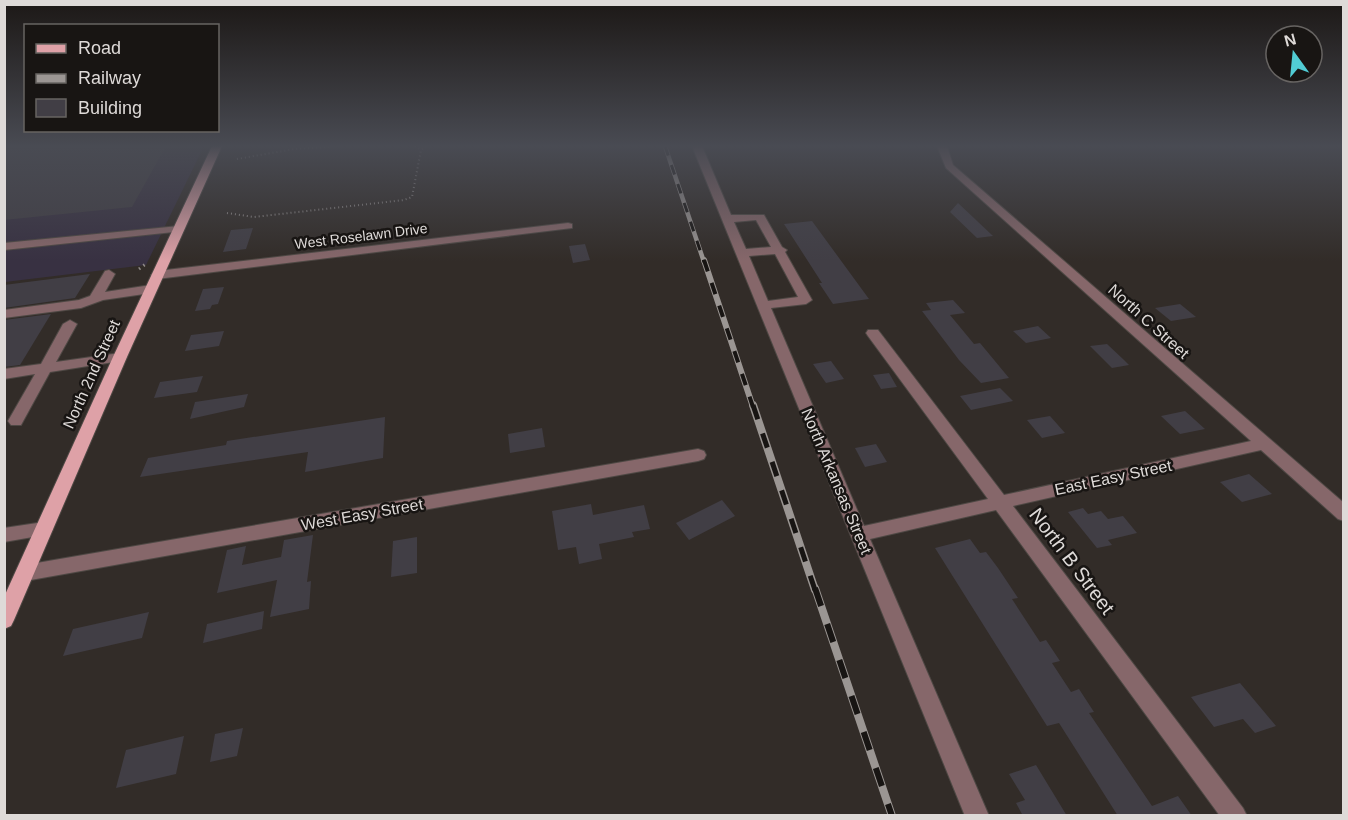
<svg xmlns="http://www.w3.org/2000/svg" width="1348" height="820" font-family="Helvetica,sans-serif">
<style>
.industrial{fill:#383142}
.building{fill:#413e45}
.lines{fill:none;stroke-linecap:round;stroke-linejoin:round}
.minor-casing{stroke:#4e4844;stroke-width:2}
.major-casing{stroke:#4e4844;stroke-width:2}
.path-far1{stroke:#8f8a88;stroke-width:2;stroke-dasharray:1 3;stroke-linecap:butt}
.path{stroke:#8f8a88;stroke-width:3;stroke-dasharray:1.5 4;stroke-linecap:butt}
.minor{fill:#86676a;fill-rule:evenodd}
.major{fill:#dea1a7;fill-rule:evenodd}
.rail-far3-casing{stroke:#9b9693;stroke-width:4.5}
.rail-far2-casing{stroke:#9b9693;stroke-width:6}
.rail-far1-casing{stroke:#9b9693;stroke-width:8}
.rail-casing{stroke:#9b9693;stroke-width:8}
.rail-far3{stroke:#181513;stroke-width:3;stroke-dasharray:10;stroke-linecap:butt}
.rail-far2{stroke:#181513;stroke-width:4;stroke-dasharray:12;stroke-linecap:butt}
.rail-far1{stroke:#181513;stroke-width:5;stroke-dasharray:15;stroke-linecap:butt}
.rail{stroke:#181513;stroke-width:6;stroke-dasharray:19;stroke-linecap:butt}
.labels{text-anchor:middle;stroke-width:5;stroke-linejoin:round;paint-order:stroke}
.far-street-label{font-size:14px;fill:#dedad8;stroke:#181513}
.street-label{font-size:16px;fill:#dedad8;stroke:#181513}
.near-street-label{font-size:20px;fill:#dedad8;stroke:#181513}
</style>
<rect width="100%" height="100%" fill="#322c28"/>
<path class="industrial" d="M4,146H204L146,265L5,282Z"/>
<g class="building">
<path d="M4,146H166L132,207L4,220Z"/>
<path d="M958,203L993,236L977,238L950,212Z"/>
<path d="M812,221L869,299L833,304L819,283H822L784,224Z"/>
<path d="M253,228L246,249L223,252L231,230Z"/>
<path d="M585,244L590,260L573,263L569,246Z"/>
<path d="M90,274L75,298L4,308V285Z"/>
<path d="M224,287L218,304L212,305L210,309L195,311L203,289Z"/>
<path d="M953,300L965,313L950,315L974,344L980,343L1009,378L981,383L959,360L922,311L931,310L926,303Z"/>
<path d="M1180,304L1196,317L1171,321L1155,308Z"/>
<path d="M51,314L20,365L4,367V320Z"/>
<path d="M1038,326L1051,338L1026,343L1013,331Z"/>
<path d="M224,331L219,346L185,351L191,335Z"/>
<path d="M1107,344L1124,360L1129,365L1112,368L1090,346Z"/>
<path d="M831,361L844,379L826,383L813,364Z"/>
<path d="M889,373L897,387L881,389L873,375Z"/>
<path d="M203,376L197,392L154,398L160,382Z"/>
<path d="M1000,388L1013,401L971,410L960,396Z"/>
<path d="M248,394L244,407L190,419L195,402Z"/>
<path d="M1185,411L1205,429L1180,434L1161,416Z"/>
<path d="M1050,416L1065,433L1042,438L1027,420Z"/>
<path d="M385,417L383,458L305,472L308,452L140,477L148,458L226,445L227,441Z"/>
<path d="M542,428L545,447L510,453L508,434Z"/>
<path d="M876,444L887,462L865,467L855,448Z"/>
<path d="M1249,474L1272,494L1242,502L1220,482Z"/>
<path d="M722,500L735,516L689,540L676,523Z"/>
<path d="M591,504L593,515L644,505L650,529L632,532L634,537L599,544L602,559L579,564L576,547L558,550L552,511Z"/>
<path d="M1083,508L1088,514L1101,511L1108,519L1123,516L1137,533L1108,540L1112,545L1097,548L1068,512Z"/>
<path d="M313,535L307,582L311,581L309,609L270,617L277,580L217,593L227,550L246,546L242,565L281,557L284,540Z"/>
<path d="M417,537V573L391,577L393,541Z"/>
<path d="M970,539L980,553L986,552L998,568L1018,598L1012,599L1040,642L1046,640L1060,661L1052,663L1071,692L1079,689L1094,712L1089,713L1152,806L1178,796L1192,816H1118L1059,723L1047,726L935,548Z"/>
<path d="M264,611L262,629L203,643L207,624Z"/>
<path d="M149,612L142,638L63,656L73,629Z"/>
<path d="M1240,683L1276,726L1255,733L1243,719L1214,727L1191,697Z"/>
<path d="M243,728L237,756L210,762L215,734Z"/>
<path d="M184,736L176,774L116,788L126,750Z"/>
<path d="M1036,765L1067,816H1023L1016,803L1025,800L1009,774Z"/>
</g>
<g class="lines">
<defs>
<g id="minor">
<path d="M692,146H702L731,215H764L782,247L787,250L785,252L812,300L806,304L771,308L864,526L988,499L868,336L866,333L868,330H878L1004,495L1251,441L946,168L937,146H947L953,165L1344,503V521L1338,519L1261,450L1013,506L1243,808L1247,816H1220L996,510L870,539L989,816H965ZM756,220L771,247L746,249L734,222ZM775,254L798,297L768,301L749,256Z"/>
<path d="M568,223L572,224V228L157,279L151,275L157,271Z"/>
<path d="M179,226L183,227V231L4,250V243Z"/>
<path d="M109,270L115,274L105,292L151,285L157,289L151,293L103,300L81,308L4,318V310L79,300L90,296L105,271Z"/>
<path d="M70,320L77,324L56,362L120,353L127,357L120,361L50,372L21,425H11L8,421L35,374L4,379V369L41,364L63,324Z"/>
<path d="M698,449L704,451L706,455L704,459L698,461L25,581L18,579L16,573L18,567L25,565Z"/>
<path d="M44,522L50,524L53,529L50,534L4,542V528Z"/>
</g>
<path id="major" d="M212,146H222L127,357L14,620L11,626L4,629V597L113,357Z"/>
</defs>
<use href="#minor" class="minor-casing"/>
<use href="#major" class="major-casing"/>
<g class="path-far1">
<path d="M415,146L421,150"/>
<path d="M237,159L294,149L343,146"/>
<path d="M227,213L254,217L404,200L412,197L421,150L426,146"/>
</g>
<path class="path" d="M139,269L147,263"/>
<use href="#minor" class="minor"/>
<use href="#major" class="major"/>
<defs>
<path id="rail-far3" d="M665,146L704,262"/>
<path id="rail-far2" d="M704,260L753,407"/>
<path id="rail-far1" d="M753,405L815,590"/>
<path id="rail" d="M815,588L892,816"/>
</defs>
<use href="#rail-far3" class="rail-far3-casing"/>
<use href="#rail-far2" class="rail-far2-casing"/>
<use href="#rail-far1" class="rail-far1-casing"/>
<use href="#rail" class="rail-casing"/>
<use href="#rail-far3" class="rail-far3"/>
<use href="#rail-far2" class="rail-far2"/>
<use href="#rail-far1" class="rail-far1"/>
<use href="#rail" class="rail"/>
</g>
<linearGradient id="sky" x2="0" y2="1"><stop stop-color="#1c1816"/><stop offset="0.56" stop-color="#494b53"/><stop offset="1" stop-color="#494b53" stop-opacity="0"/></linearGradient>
<rect width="1348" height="261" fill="url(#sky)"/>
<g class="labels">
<g class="far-street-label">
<text transform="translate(361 236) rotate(-7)" y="5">West Roselawn Drive</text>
</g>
<g class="street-label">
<text transform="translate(1149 321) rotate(42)" y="6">North C Street</text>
<text transform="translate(91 374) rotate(-66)" y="6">North 2nd Street</text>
<text transform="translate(1113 477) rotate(-12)" y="6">East Easy Street</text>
<text transform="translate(837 481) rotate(67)" y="6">North Arkansas Street</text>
<text transform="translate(362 514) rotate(-10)" y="6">West Easy Street</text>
</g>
<g class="near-street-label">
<text transform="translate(1072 561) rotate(53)" y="7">North B Street</text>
</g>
</g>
<rect width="1348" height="820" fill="none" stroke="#dedad8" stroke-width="12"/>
<rect x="24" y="24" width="195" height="108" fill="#181513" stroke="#676462" stroke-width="1.5"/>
<rect x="36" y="44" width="30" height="9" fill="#dea1a7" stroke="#676462" stroke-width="1.5"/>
<text x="78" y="54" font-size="18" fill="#dedad8">Road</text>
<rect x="36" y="74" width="30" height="9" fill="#9b9693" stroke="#676462" stroke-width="1.5"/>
<text x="78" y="84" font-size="18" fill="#dedad8">Railway</text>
<rect x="36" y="99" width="30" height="18" fill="#413e45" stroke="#676462" stroke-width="1.5"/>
<text x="78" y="114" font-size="18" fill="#dedad8">Building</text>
<g transform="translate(1294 54) rotate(345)"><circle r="28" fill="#181513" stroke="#676462" stroke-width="1.5"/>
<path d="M0-4.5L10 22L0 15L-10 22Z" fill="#51ccd4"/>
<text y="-9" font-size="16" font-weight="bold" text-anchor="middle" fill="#dedad8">N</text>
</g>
</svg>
